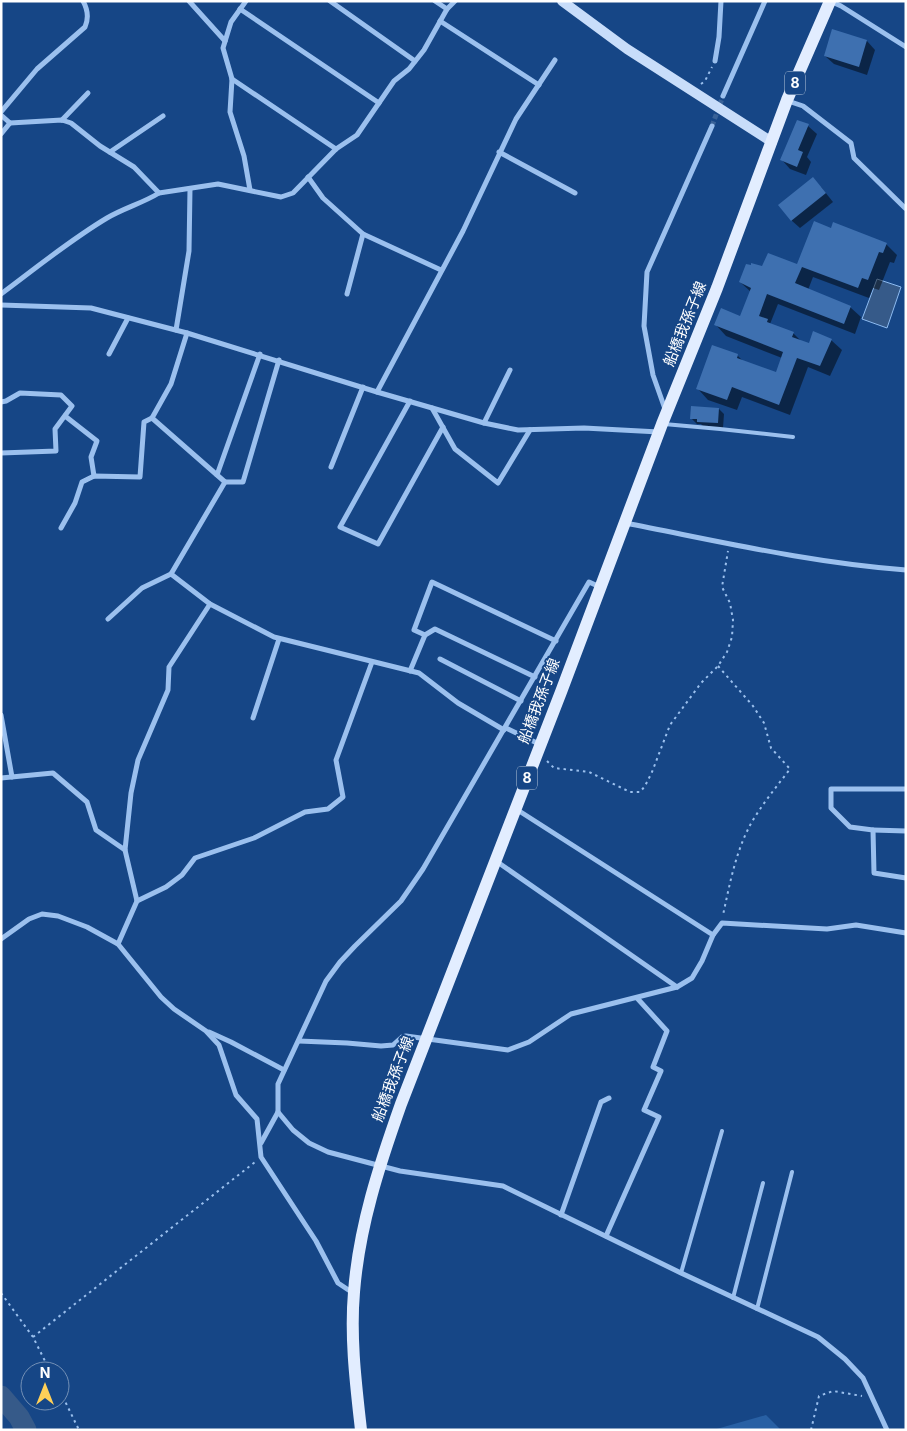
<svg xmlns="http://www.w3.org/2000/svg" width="907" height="1431" font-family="Inter,'Noto Sans JP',sans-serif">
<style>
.green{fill:#2860a4}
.water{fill:#365a89;stroke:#8dbbf1}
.shadow{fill:#0007}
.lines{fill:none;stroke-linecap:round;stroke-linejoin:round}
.river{stroke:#365a89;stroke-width:21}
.building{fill:#3e70b0}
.street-tunnel{stroke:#396298;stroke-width:5;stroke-dasharray:5 2.5;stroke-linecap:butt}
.path{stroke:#9bc0ee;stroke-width:2;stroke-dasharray:2.5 4;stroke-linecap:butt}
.lane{stroke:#9bc0ee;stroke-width:4}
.street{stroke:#9bc0ee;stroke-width:5}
.secondary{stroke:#c8ddfa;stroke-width:10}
.primary{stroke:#e2edff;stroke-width:12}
.labels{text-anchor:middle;stroke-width:4;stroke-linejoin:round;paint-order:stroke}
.shield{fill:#164686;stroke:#b9c8db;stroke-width:1}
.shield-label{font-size:14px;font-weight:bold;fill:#fff}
.street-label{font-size:15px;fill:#fff;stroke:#164686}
</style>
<rect width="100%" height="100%" fill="#164686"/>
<path class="green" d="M766,1415L781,1430H713Z"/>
<path class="water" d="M877,279L901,287L887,328L862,319Z"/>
<g class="shadow">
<path d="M867,41L875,50L867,75L834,64L825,56Z"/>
<path d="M798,121L808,126L817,134L807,157L811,162L806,175L790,169L782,160Z"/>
<path d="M821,187L833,202L800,228L791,220Z"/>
<path d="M832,230L886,244L897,255L894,263L890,262L879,290L873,288L869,298L813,277L808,290L850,307L861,317L855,334L778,304L770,324L793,333L801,341L809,345L831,340L842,350L830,376L808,367L790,415L742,397L737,410L708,400L698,389L738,356L743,361L777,374L782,358L726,336L716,325L741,317L751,292L740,282L763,268L798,265Z"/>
<path d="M719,409L724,414L723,428L704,427L701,424H697L691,418Z"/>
</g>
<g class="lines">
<path class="river" d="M1,1396L19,1417L26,1430"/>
</g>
<g class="building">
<path d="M832,29L867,40L859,67L824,56Z"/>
<path d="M797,120L809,124L798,150L803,152L797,167L780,160Z"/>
<path d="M813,177L826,193L791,221L778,205Z"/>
<path d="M814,221L831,228L833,222L887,243L883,253L879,252L868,280L862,278L858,288L802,267L795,283L851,306L844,324L767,294L759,316L768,319L767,322L794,332L792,337L809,343L813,331L832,339L820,366L797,358L779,405L732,387L727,400L696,389L712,345L738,354L737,358L776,372L783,352L714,325L721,308L740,316L751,288L739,282L746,264L751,265V263L762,266L768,253L797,264Z"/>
<path d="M691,406L719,408L718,423L697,422V419H690Z"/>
</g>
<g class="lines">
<path class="street-tunnel" d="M712,126L723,96"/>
<g class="path">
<path d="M701,84L705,81L712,67"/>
<path d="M718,666L753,706L764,723L771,748L790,769C777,786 764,802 753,820C736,849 730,883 723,915"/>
<path d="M547,761L554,768L589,772L630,792H640L645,786L652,772L670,725L701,683L718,666L727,652L732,637L733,620L730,603L722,587L728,551"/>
<path d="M1,1293L33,1337L50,1371"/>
<path d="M33,1337L255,1162"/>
<path d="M60,1391L79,1430"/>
<path d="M811,1430L819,1396L833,1391L862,1396"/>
</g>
<g class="lane">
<path d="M664,424L720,429L793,437"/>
<path d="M681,1273L722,1131"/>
<path d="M733,1298L763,1183"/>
<path d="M757,1309L792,1172"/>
</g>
<g class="street">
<path d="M189,1L225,41"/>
<path d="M246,1L231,22L223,48L232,79L230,112L244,156L250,190"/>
<path d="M330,1L415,61"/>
<path d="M435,1L447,9"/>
<path d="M830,1L841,6L906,47"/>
<path d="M240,9L379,103"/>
<path d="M440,21L539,85"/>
<path d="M715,61L719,37L721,1"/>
<path d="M232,79L336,149"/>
<path d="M723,96L765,1"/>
<path d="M788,101L803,106L851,143L854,158L905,208"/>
<path d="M1,112L37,69L85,27C89,18 88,10 83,1"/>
<path d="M1,115L10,123L62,120L71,123L100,146L134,167L159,193L218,184L281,197L293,193L336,149L357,135L394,81L409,69L424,50L447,9L455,1"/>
<path d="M62,120L88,93"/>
<path d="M1,134L10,123"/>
<path d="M110,152L163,116"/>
<path d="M499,152L575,193"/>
<path d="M308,177L323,198L363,234L441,270"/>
<path d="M1,294C36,268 70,240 107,218C124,208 143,203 159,193"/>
<path d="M347,294L363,234"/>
<path d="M1,305L91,308L187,333L377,392L484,423L518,430L584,428L659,432"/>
<path d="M176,330L189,251L190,189"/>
<path d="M109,354L128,318"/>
<path d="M377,392L463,231L516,119L555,60"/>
<path d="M410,401L340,527L378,544L443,427"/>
<path d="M1,402L6,401L20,393L61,395L72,406L55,429L56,451L1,453"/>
<path d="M432,408L455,449L498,483L530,430"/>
<path d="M665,409L653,375L644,326L647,272L712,126"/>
<path d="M65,416L97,441L91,457L94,476"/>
<path d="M484,423L510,370"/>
<path d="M331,467L363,387"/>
<path d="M217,475L260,354"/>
<path d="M225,482H243L279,360"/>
<path d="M625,523C718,541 811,563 906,570"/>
<path d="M61,528L75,503L82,482L94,476L140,477L144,422L152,418L171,384L187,333"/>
<path d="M171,574L210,604L274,637L419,673L458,703L504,730"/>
<path d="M108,619L142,588L171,574L225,482L152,418"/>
<path d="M425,635L435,629L535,677"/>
<path d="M440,659L521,701"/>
<path d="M410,671L425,635L414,630L432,582L556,641"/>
<path d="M1,715L12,777"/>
<path d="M253,718L279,639"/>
<path d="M506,728L539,744"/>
<path d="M1,778L53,773L87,802L96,830L125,850"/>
<path d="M906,789H831V808L850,827L873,830L874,873L906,878"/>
<path d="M516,809L713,935"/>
<path d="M873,830L906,831"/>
<path d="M496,861L677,987"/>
<path d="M137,901L166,887L182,875L195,858L254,838L305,812L328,809L343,797L336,760L372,662"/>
<path d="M1,939L29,919L42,914L58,916L87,927L118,944L161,997L174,1009L206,1031L219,1045L236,1095L257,1119L261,1157L316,1241L338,1283L353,1293"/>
<path d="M118,944L137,901L125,850L131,793L138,760L168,690L169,667L210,604"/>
<path d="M209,1032L231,1042L284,1070"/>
<path d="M299,1041L347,1043L381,1046L393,1045L402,1037L406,1036L508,1050L529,1042L571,1014L677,987L692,978L702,961L713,935L722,923L827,929L856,925L906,933"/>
<path d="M278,1112L293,1130L309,1143L328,1152L400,1171L503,1186L681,1273L818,1337L845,1359L863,1378L887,1430"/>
<path d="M261,1143L278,1112V1084L326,981L340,962L355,946L401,901L423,869L589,582L600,587"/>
<path d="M561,1215L601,1102L609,1098"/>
<path d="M606,1236L659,1117L644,1110L661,1071L653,1067L667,1031L637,998"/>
</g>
<path class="secondary" d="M562,1L627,49L772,142"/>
<path class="primary" d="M361,1430C356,1385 350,1338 354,1292C359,1227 379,1166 401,1104L561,692L662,424L717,288L787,100L830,1"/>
</g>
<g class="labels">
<g class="shield">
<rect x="785" y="71.5" width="20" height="23" rx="4"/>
<rect x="517" y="766.5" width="20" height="23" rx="4"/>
</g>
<g class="shield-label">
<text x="795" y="88">8</text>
<text x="527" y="783">8</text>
</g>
<g class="street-label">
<text transform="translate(685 324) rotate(-68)" y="5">船橋我孫子線</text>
<text transform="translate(539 701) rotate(-69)" y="5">船橋我孫子線</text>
<text transform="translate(393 1079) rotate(-69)" y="5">船橋我孫子線</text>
</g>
</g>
<rect width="907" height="1431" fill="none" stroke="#ffffff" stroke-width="5"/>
<g transform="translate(45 1386)"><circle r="24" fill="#164686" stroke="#7390b6"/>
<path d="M0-4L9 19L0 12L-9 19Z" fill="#ffd058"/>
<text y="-8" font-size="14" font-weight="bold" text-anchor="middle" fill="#ffffff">N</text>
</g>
</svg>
